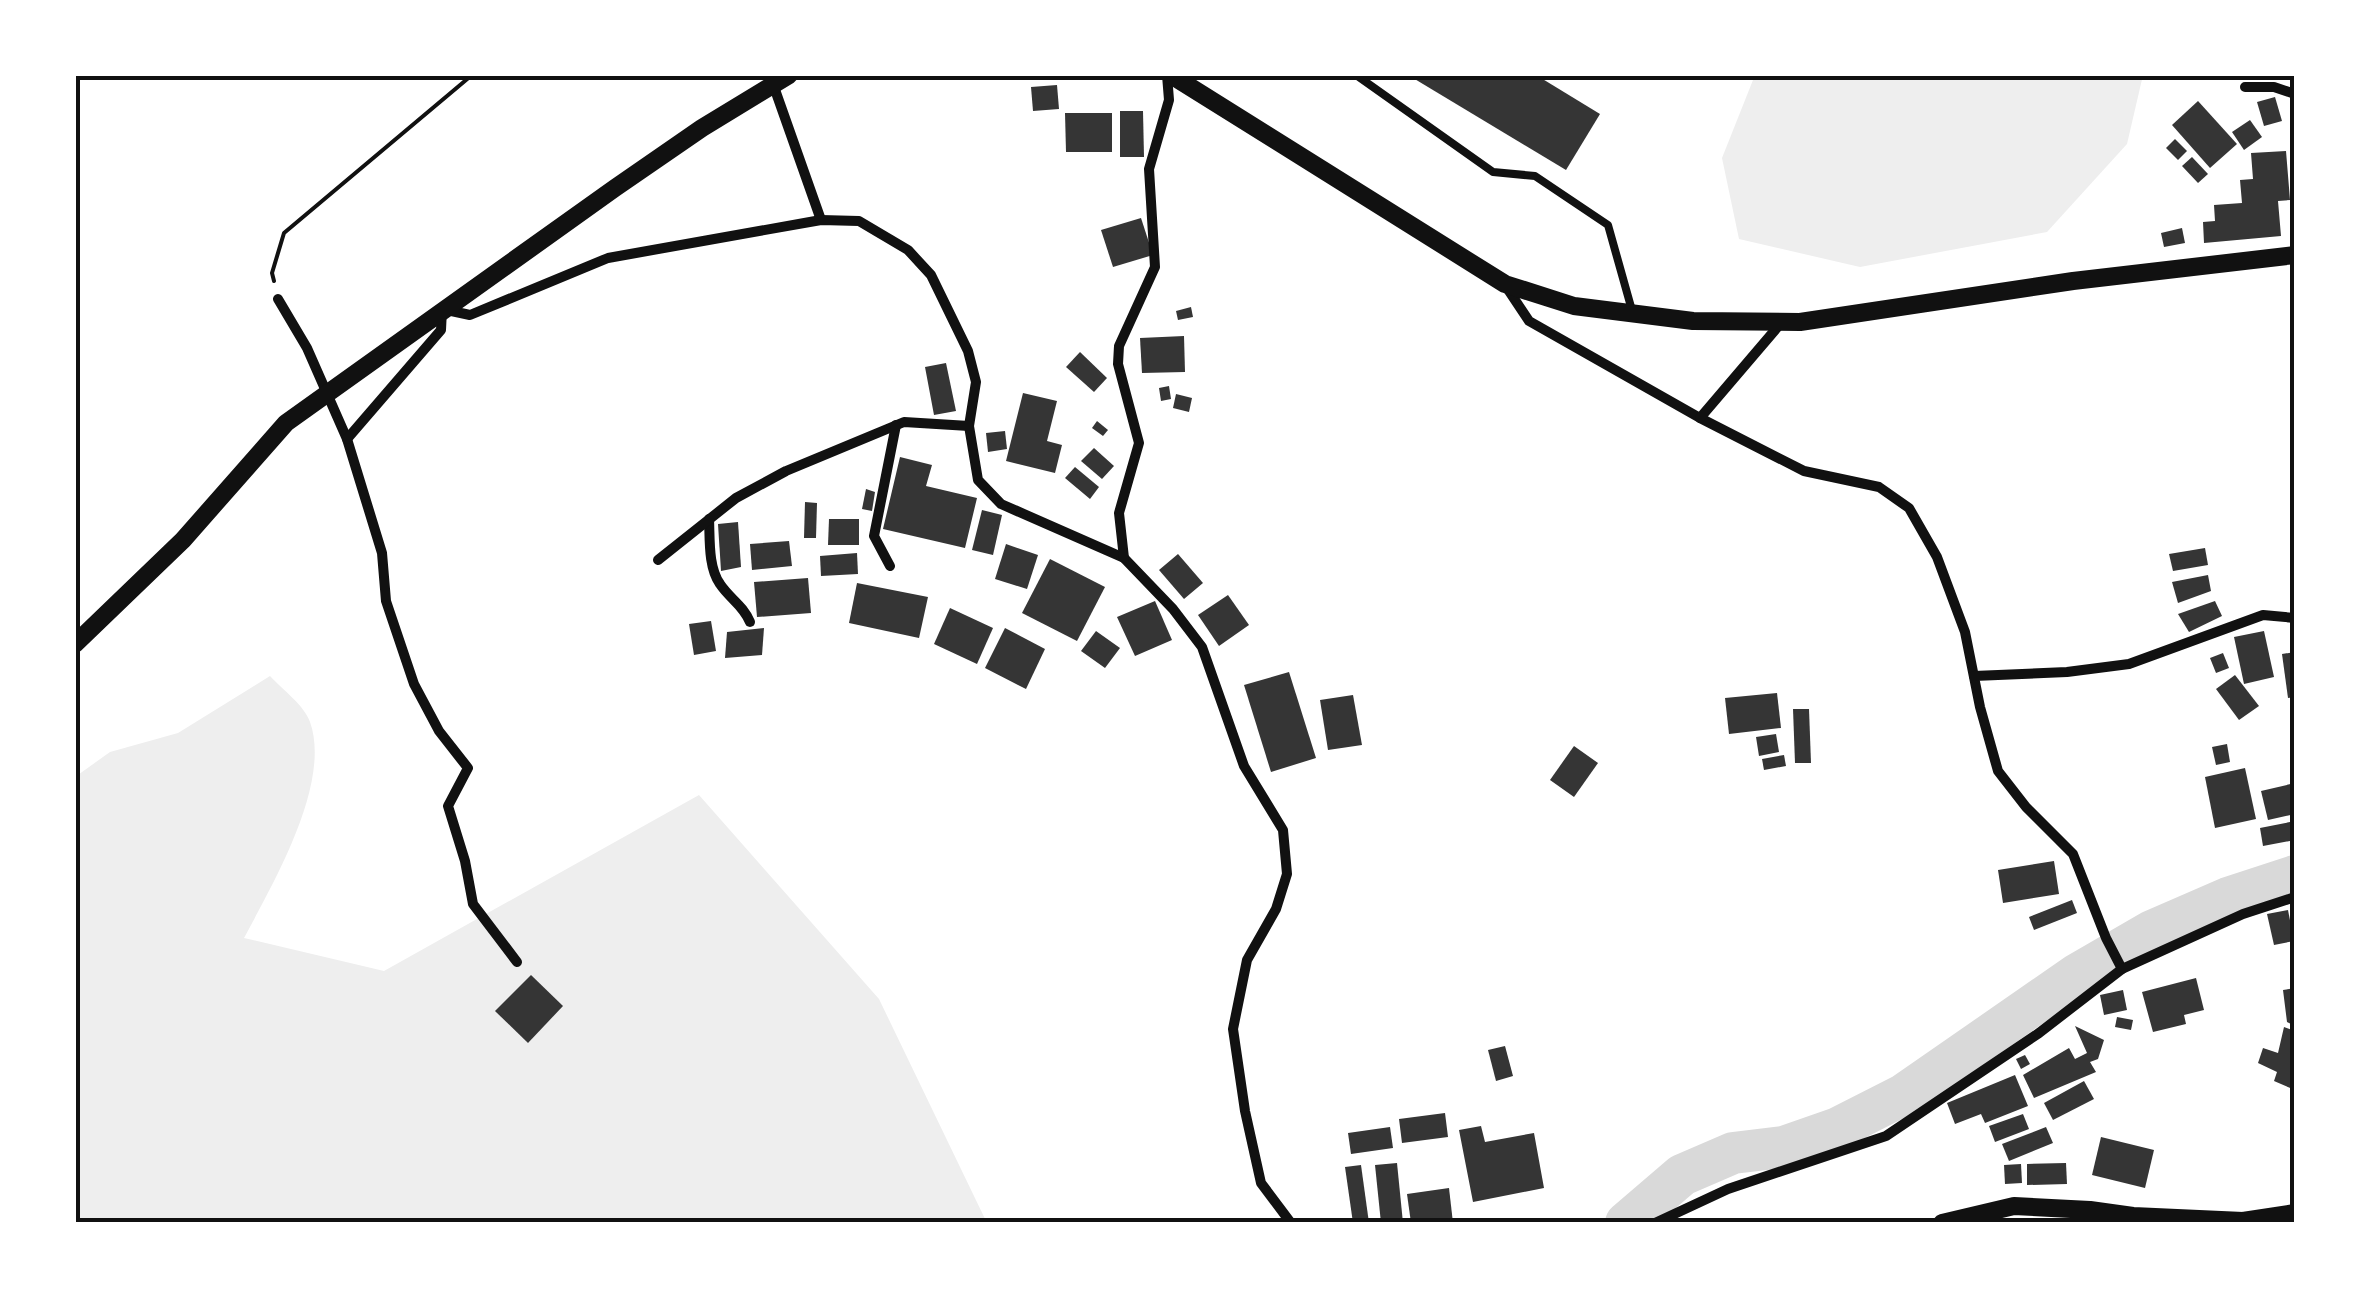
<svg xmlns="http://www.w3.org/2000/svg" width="2370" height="1298" font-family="'Zilla Slab',serif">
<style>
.green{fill:#eee}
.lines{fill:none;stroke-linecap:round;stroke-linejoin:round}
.river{stroke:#d9d9d9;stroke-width:42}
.building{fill:#353535}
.path{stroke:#111;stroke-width:4}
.service{stroke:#111;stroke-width:8}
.minor{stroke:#111;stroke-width:10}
.tertiary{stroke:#111;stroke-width:18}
.neatline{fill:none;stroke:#111;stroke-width:4}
</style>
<rect width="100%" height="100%" fill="#fff"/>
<g class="green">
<path d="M1755,75H2143L2127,144L2047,232L1860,267L1739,239L1722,158Z"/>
<path d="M270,676C282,689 305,706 310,722C332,784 272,885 244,938L384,971L699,795L879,999L987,1223H75V777L110,752L178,733Z"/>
</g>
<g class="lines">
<path class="river" d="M1626,1223L1682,1175L1733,1153L1784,1147L1838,1128L1903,1095L2076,975L2152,931L2228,898L2295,876"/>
</g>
<g class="building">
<path d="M1408,75H1536L1600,114L1566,170Z"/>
<path d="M1057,85L1059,109L1033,111L1031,87Z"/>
<path d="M2275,97L2282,121L2264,126L2257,102Z"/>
<path d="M2198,101L2237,144L2210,168L2172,125Z"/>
<path d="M1120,111H1143L1144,157H1120Z"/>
<path d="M1065,113H1112V152H1066Z"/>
<path d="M2250,120L2262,137L2244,150L2232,132Z"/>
<path d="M2175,139L2187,151L2178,160L2166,148Z"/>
<path d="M2286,151L2290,200L2278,201L2281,236L2204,243L2203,222L2215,221L2214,205L2242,203L2240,180L2253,179L2251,153Z"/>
<path d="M2192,157L2208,174L2198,183L2182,166Z"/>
<path d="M1141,218L1153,255L1113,267L1101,230Z"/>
<path d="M2182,228L2185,243L2164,247L2161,233Z"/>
<path d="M1191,307L1193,317L1178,320L1176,311Z"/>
<path d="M1184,336L1185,372L1142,373L1140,338Z"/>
<path d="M1080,352L1107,378L1094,392L1066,367Z"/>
<path d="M946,363L956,411L934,415L925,367Z"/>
<path d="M1169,386L1171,399L1161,401L1159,388Z"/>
<path d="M1023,393L1057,401L1047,441L1062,445L1055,473L1006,461Z"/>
<path d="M1176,394L1192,398L1189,412L1173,408Z"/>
<path d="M1097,421L1108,430L1103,436L1092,428Z"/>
<path d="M1005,431L1007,449L988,452L986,433Z"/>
<path d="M1094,448L1114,466L1102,479L1081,461Z"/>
<path d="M900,457L932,465L926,486L977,498L965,548L883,529Z"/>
<path d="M1075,467L1099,487L1090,499L1065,478Z"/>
<path d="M866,489L875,492L872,511L862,509Z"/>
<path d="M805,502L817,503L816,538H804Z"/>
<path d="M982,510L1002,515L993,555L972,550Z"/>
<path d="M829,519H859V545H828Z"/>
<path d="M738,522L741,567L721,571L718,524Z"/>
<path d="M789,541L792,566L752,570L750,544Z"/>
<path d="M1006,544L1038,555L1027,589L995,579Z"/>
<path d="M2205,548L2208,565L2173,571L2169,554Z"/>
<path d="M857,553L858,574L821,576L820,556Z"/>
<path d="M1178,554L1203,583L1184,599L1159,570Z"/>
<path d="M1050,559L1105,587L1077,641L1022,613Z"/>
<path d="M2208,575L2211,591L2178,603L2172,582Z"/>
<path d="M808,578L811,613L757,617L754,582Z"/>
<path d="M857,583L928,597L919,638L849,623Z"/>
<path d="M1228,595L1249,625L1219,646L1198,615Z"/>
<path d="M1155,601L1172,640L1135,656L1117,617Z"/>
<path d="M2215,601L2222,616L2189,632L2178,614Z"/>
<path d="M950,608L993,628L977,664L934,644Z"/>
<path d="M711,621L716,651L694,655L689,624Z"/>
<path d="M764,628L762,655L725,658L727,632Z"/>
<path d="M1005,628L1045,649L1026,689L985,668Z"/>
<path d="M1096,631L1120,648L1105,668L1081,651Z"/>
<path d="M2264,631L2274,677L2244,684L2234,637Z"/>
<path d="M2295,652V697L2288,698L2282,654Z"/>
<path d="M2223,653L2229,668L2216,673L2210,658Z"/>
<path d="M1289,672L1316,758L1271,772L1244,685Z"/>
<path d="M2235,675L2259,706L2239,720L2216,689Z"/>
<path d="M1777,693L1781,728L1729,734L1725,698Z"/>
<path d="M1353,695L1362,745L1328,750L1320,700Z"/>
<path d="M1793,709H1809L1811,763H1795Z"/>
<path d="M1776,734L1779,752L1759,756L1756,737Z"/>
<path d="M2227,744L2230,762L2216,765L2212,747Z"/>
<path d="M1574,746L1598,763L1574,797L1550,780Z"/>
<path d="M1784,755L1786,766L1764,770L1762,759Z"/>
<path d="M2245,768L2256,819L2215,828L2205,777Z"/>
<path d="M2295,783V814L2268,820L2261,791Z"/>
<path d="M2295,821V840L2263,846L2260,828Z"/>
<path d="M2054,861L2059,894L2003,903L1998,870Z"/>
<path d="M2072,900L2077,913L2034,930L2029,917Z"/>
<path d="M2288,910L2294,941L2274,945L2267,914Z"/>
<path d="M531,975L563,1006L528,1043L495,1011Z"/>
<path d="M2196,978L2204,1010L2184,1015L2186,1024L2153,1032L2142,992Z"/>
<path d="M2295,988V1026L2287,1022L2283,990Z"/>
<path d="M2123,990L2127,1010L2104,1015L2100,995Z"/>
<path d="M2117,1017L2133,1020L2131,1030L2115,1027Z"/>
<path d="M2075,1026L2104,1040L2098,1059L2090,1062L2096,1072L2034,1098L2023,1075L2069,1048L2075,1059L2087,1053Z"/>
<path d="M2284,1027L2295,1031V1090L2274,1081L2277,1072L2258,1063L2263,1048L2278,1053Z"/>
<path d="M1505,1046L1513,1076L1496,1081L1488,1050Z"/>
<path d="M2025,1055L2030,1064L2021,1069L2016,1059Z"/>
<path d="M2015,1075L2028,1106L1985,1123L1981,1114L1955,1124L1947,1103Z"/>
<path d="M2084,1081L2094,1099L2053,1120L2044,1103Z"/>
<path d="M1445,1113L1448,1137L1402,1143L1399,1119Z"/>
<path d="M2023,1114L2029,1129L1995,1142L1989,1126Z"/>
<path d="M1481,1126L1485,1142L1534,1133L1544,1188L1473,1202L1459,1130Z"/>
<path d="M1390,1127L1393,1148L1351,1154L1348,1133Z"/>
<path d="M2046,1127L2053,1143L2009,1161L2002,1144Z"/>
<path d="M2101,1137L2154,1150L2145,1188L2092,1175Z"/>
<path d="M1397,1163L1403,1223H1381L1375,1165Z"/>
<path d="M2066,1163L2067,1184L2027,1185V1164Z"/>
<path d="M2021,1164L2022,1183L2005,1184L2004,1165Z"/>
<path d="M1361,1165L1369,1223H1353L1345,1167Z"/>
<path d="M1449,1188L1453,1223H1411L1407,1194Z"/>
</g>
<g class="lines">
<path class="path" d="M274,281L272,273L284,233L472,75"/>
<path class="service" d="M1356,75L1493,172L1535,176L1608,225L1633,314"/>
<g class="minor">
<path d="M773,84L821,220"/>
<path d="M2245,87H2274L2295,94"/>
<path d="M1507,288L1529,321L1700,418L1804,471L1879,487L1909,508L1937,557L1965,632L1980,707L1998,771L2026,807L2073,854L2106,938L2122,969"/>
<path d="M278,299L307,348L347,439L382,553L386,601L414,684L439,731L468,768L448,806L465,861L473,904L517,962"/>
<path d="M1700,418L1781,323"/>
<path d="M347,439L441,330L442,309L470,315L608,258L821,220L859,221L908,250L931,275L968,351L976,382L969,426L978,480L1001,504L1124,558L1173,609L1202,647L1244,766L1283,830L1287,874L1276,909L1247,960L1233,1029L1245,1111L1261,1183L1291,1223"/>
<path d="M709,519C710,539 708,567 720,584C730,599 743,605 750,622"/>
<path d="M1124,558L1119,513L1139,443L1118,364L1119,346L1155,267L1149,169L1169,100L1167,75"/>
<path d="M658,560L736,498L786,471L904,422L969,426"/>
<path d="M890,566L874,536L896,425"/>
<path d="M1974,676L2067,672L2129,664L2263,615L2295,618"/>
<path d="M1655,1223L1728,1189L1886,1136L2039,1033L2122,969L2243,914L2295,897"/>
</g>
<g class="tertiary">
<path d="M1171,75L1505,284L1574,306L1693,321L1800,322L2073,281L2295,255"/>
<path d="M75,644L183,540L286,423L615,188L702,128L789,75"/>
<path d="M1942,1223L2014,1206L2090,1210L2133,1216L2243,1221L2295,1213"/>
</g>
</g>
<rect width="2370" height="1298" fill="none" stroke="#ffffff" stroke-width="155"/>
<rect x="78" y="78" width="2214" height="1142" class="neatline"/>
</svg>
